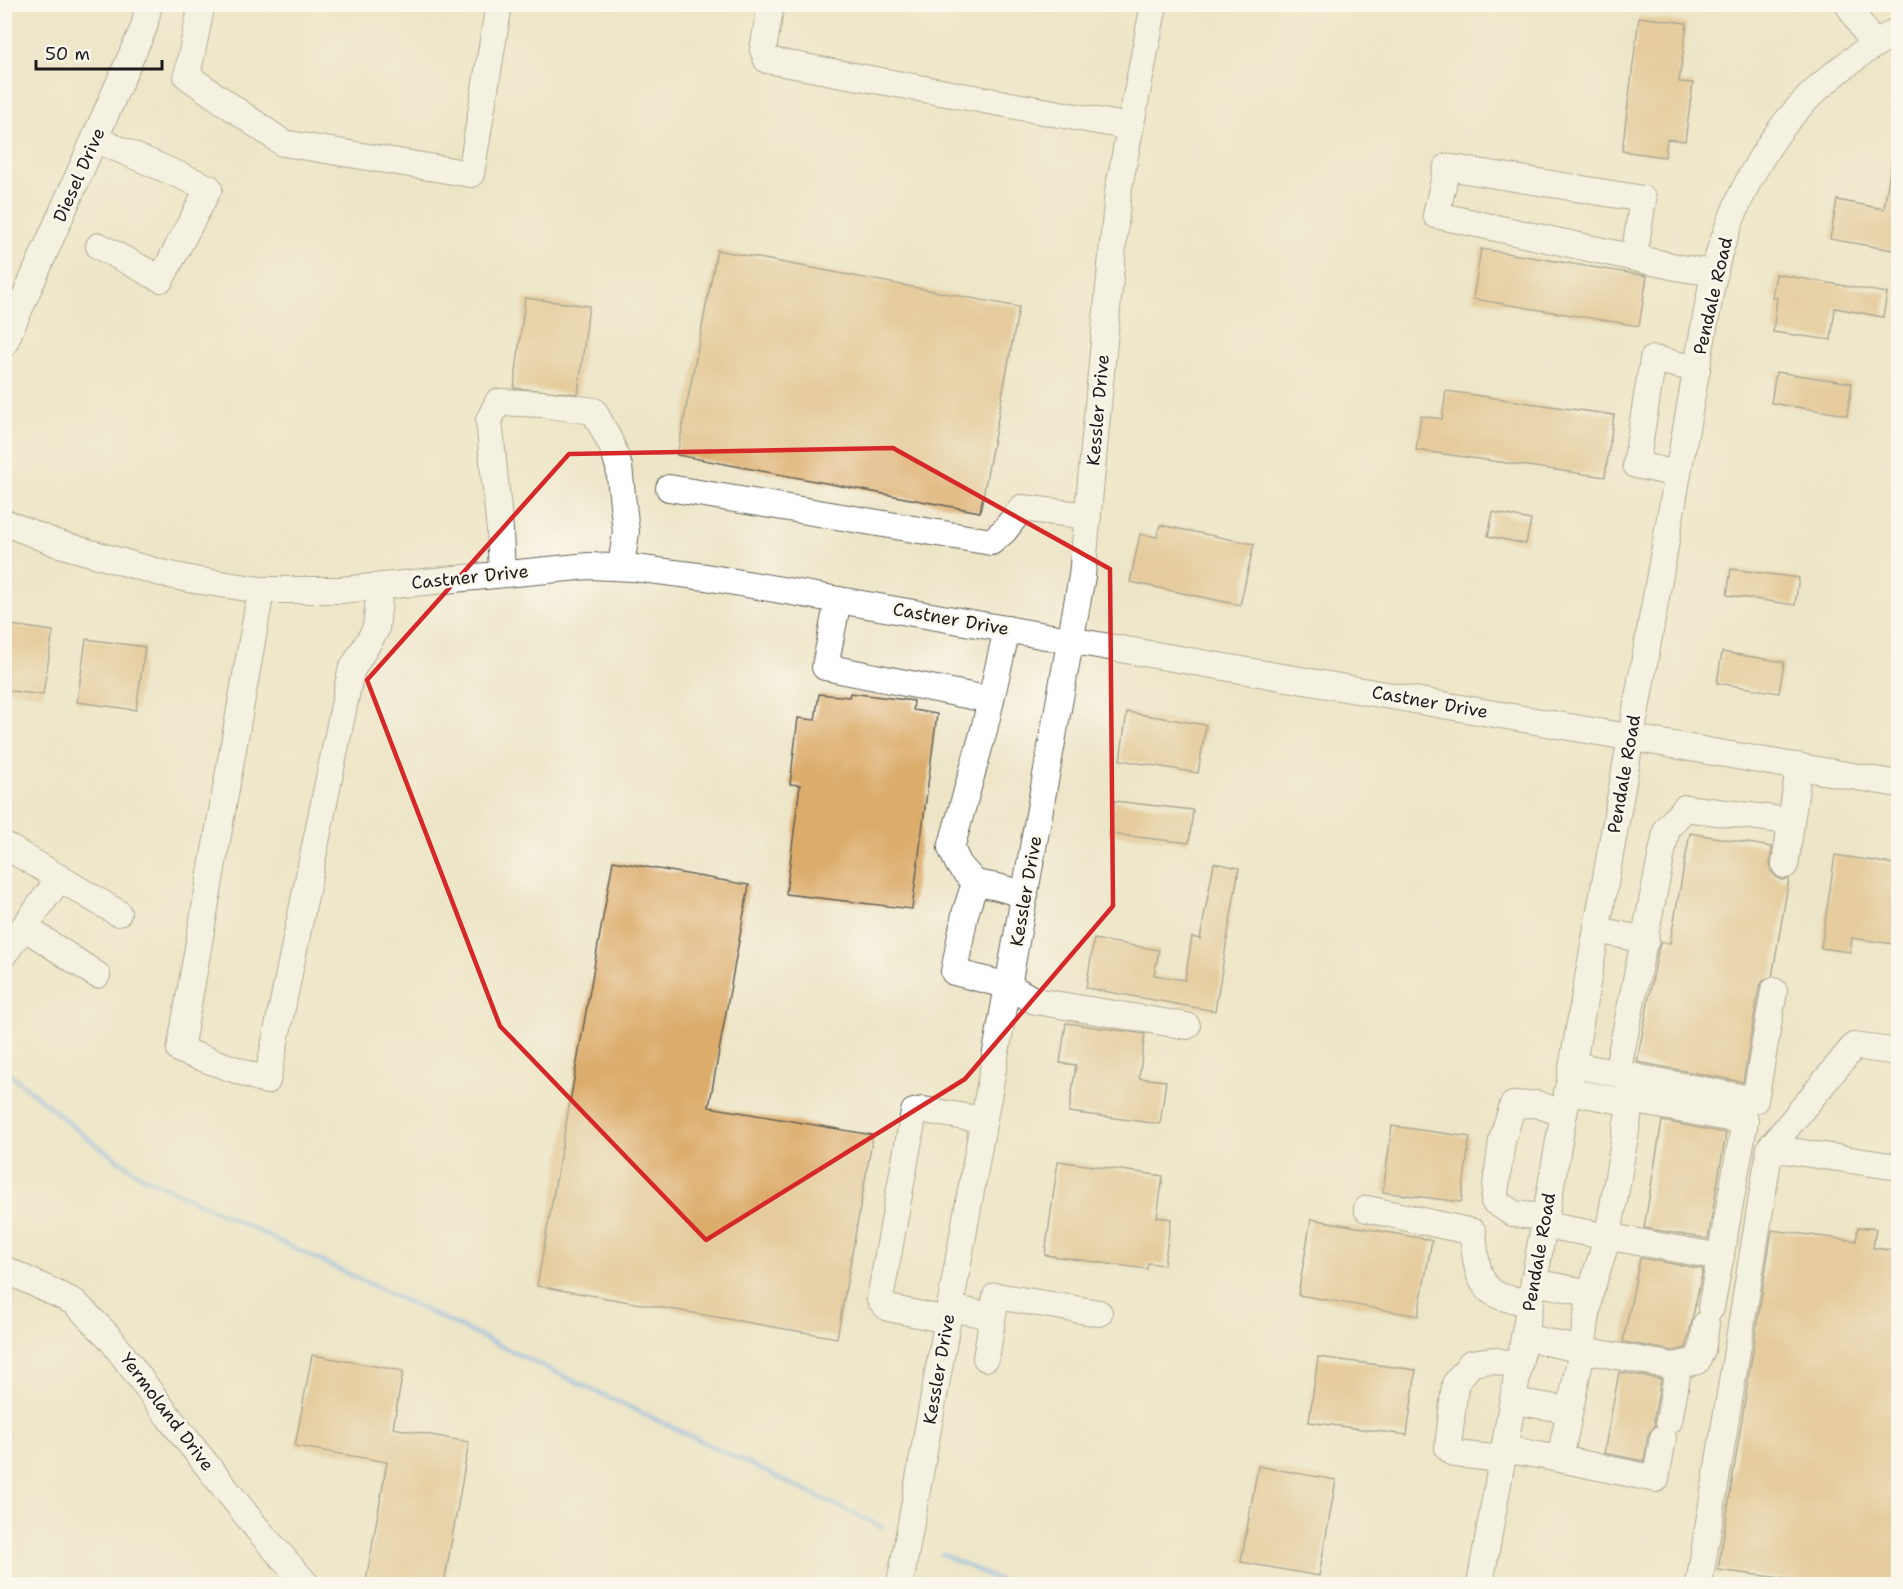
<svg xmlns="http://www.w3.org/2000/svg" width="1903" height="1589" font-family="'Shantell Sans',sans-serif">
<style>
.lines{fill:none;stroke-linecap:round;stroke-linejoin:round}
.stream{stroke:#7eb0ea;stroke-width:5}
.building{fill:#dbac6a}
.minor-casing{stroke:#656258;stroke-width:28}
.minor{stroke:#fff;stroke-width:26}
.marked{fill:none;stroke:#d62828;stroke-width:4.5;stroke-linejoin:round}
.labels{text-anchor:middle;stroke-width:5;stroke-linejoin:round;paint-order:stroke}
.street-label{font-size:18px;fill:#1c1c1c;stroke:#fbf7ec}
</style>
<rect width="100%" height="100%" fill="#fbf7ec"/>
<filter id="ink" filterUnits="userSpaceOnUse"><feTurbulence type="fractalNoise" baseFrequency=".0167" numOctaves="2"/><feDisplacementMap in="SourceGraphic" scale="12" xChannelSelector="R" yChannelSelector="G"/><feConvolveMatrix kernelMatrix="1 2 1 2 8 2 1 2 1" color-interpolation-filters="sRGB"/></filter>
<filter id="wash" filterUnits="userSpaceOnUse"><feTurbulence type="fractalNoise" baseFrequency=".008" numOctaves="4" result="noise"/><feDisplacementMap in="SourceGraphic" scale="24" xChannelSelector="R" yChannelSelector="G"/><feGaussianBlur stdDeviation="1.35" result="paint"/><feColorMatrix in="noise" values="0 0 0 0 0 0 0 0 0 0 0 0 0 0 0 0 0 1.4 0 .05"/><feComposite in="paint" operator="in"/></filter>
<g filter="url(#wash)">
<rect width="100%" height="100%" fill="#ede5c7"/>
<g class="lines">
<g class="stream">
<path d="M4,1069L86,1137L140,1175L882,1527"/>
<path d="M942,1554L1007,1584"/>
</g>
</g>
<g id="blocks">
<g class="building">
<path d="M1639,17L1687,23L1679,82L1693,83L1685,141L1667,139L1665,157L1622,151Z"/>
<path d="M1891,165L1899,166V251L1830,239L1837,200L1884,209Z"/>
<path d="M1481,249L1647,276L1639,326L1473,299Z"/>
<path d="M717,250L1019,307L980,512L677,455Z"/>
<path d="M1776,274L1887,293L1883,317L1835,308L1831,340L1773,332L1777,298H1772Z"/>
<path d="M525,298L589,306L578,394L514,388Z"/>
<path d="M1776,372L1852,383L1847,415L1771,403Z"/>
<path d="M1446,391L1614,415L1605,477L1416,450L1421,416L1442,419Z"/>
<path d="M1493,512L1531,520L1526,544L1488,536Z"/>
<path d="M1160,525L1254,544L1240,605L1130,582L1140,534L1157,537Z"/>
<path d="M1731,569L1799,578L1795,605L1727,595Z"/>
<path d="M4,624L53,631L43,695L4,690Z"/>
<path d="M86,639L145,647L136,710L77,702Z"/>
<path d="M1722,652L1784,662L1779,693L1717,683Z"/>
<path d="M850,693L914,701L913,710L937,714L912,909L786,894L800,785L790,784L798,718L815,720L819,694L849,697Z"/>
<path d="M1127,712L1206,725L1198,773L1120,760Z"/>
<path d="M1114,801L1193,810L1189,843L1110,834Z"/>
<path d="M1690,833L1772,847L1770,863L1771,871L1776,877L1782,880L1789,879L1772,977L1763,981L1759,988L1743,1082L1637,1062L1658,950L1661,942L1670,943Z"/>
<path d="M1835,855L1899,865V945L1852,938L1850,952L1821,948Z"/>
<path d="M613,861L749,885L709,1107L873,1135L837,1338L537,1286Z"/>
<path d="M1214,863L1239,868L1215,1011L1086,988L1094,939L1159,950L1154,975L1185,980L1192,937L1200,939Z"/>
<path d="M1066,1023L1145,1034L1139,1078L1166,1081L1160,1124L1069,1112L1076,1065L1060,1063Z"/>
<path d="M1662,1121L1726,1133L1708,1239L1644,1228Z"/>
<path d="M1392,1126L1470,1137L1461,1202L1383,1192Z"/>
<path d="M1058,1161L1163,1176L1157,1217L1171,1219L1164,1265L1148,1263L1147,1269L1045,1255Z"/>
<path d="M1311,1219L1432,1240L1418,1316L1298,1295Z"/>
<path d="M1858,1227L1876,1229L1873,1248L1899,1251V1584H1827L1718,1570L1772,1230L1856,1241Z"/>
<path d="M1640,1258L1703,1269L1686,1348L1674,1351L1623,1342Z"/>
<path d="M312,1355L403,1371L393,1428L469,1442L444,1584H386L366,1581L387,1462L295,1446Z"/>
<path d="M1318,1357L1416,1370L1407,1435L1309,1422Z"/>
<path d="M1619,1372L1661,1379L1654,1418L1655,1426L1648,1435L1644,1461L1604,1453Z"/>
<path d="M1258,1466L1336,1480L1319,1576L1241,1562Z"/>
</g>
</g>
</g>
<g filter="url(#ink)">
<use href="#blocks" fill-opacity="0" stroke="#656258" stroke-width="1.5"/>
<g class="lines">
<defs>
<g id="minor">
<path d="M202,4L187,76L283,143L471,174L499,4"/>
<path d="M771,4L763,50L767,60L1130,127"/>
<path d="M1848,4L1873,45"/>
<path d="M95,139L209,188L161,279L99,246"/>
<path d="M1634,257L1643,199L1447,167L1436,215L1681,268L1715,273"/>
<path d="M4,344L144,27L149,4"/>
<path d="M1678,474L1636,465L1653,359L1697,369"/>
<path d="M669,488L991,542L1004,531L1022,508L1088,516"/>
<path d="M4,522L56,543L161,573L194,580L261,590H341L589,566L634,568L706,577L1898,784"/>
<path d="M502,573L500,531L489,420L498,402L542,404L594,411L612,446L619,467L626,532L621,567"/>
<path d="M261,590L180,1050L267,1081L351,671L376,629L380,587"/>
<path d="M838,600L825,667L991,700"/>
<path d="M4,845L118,913"/>
<path d="M1785,865L1799,766"/>
<path d="M975,883L959,865L951,848L984,730L1007,629"/>
<path d="M1025,895L998,887L975,883L965,914L954,972L1009,986L1035,1001L1187,1026"/>
<path d="M24,927L97,975"/>
<path d="M1597,930L1646,940"/>
<path d="M4,954L60,878"/>
<path d="M1573,1065L1755,1100L1774,991"/>
<path d="M1617,1073L1667,828L1685,808L1790,821"/>
<path d="M1567,1091L1616,1100H1631L1745,1121L1711,1308"/>
<path d="M1631,1100L1608,1236L1590,1293L1582,1350L1674,1366L1677,1376L1669,1421"/>
<path d="M1770,1148L1854,1046L1898,1052"/>
<path d="M1367,1209L1473,1232C1475,1251 1475,1282 1494,1293C1504,1300 1519,1300 1531,1302"/>
<path d="M1546,1217L1514,1214L1494,1201L1502,1140L1513,1105L1537,1104L1564,1114"/>
<path d="M1544,1225L1721,1257"/>
<path d="M4,1269L74,1302L110,1338L168,1416L259,1531L306,1584"/>
<path d="M1534,1282L1590,1293"/>
<path d="M950,1308L992,1316"/>
<path d="M947,1320L888,1308L880,1299L914,1112L923,1110L984,1120"/>
<path d="M1524,1337L1582,1350L1560,1459L1656,1479L1663,1438"/>
<path d="M986,1358L996,1296L1099,1313"/>
<path d="M1674,1366L1697,1361L1702,1350L1706,1324"/>
<path d="M1513,1401L1569,1410"/>
<path d="M1504,1449L1560,1459"/>
<path d="M1503,1459L1455,1454L1448,1448L1455,1384L1471,1363L1492,1360L1519,1366"/>
<path d="M900,1584L1082,576L1118,192L1154,4"/>
<path d="M1480,1584L1705,322C1710,298 1713,271 1721,247C1756,143 1805,85 1898,30"/>
<path d="M1699,1584L1770,1148L1898,1167"/>
</g>
</defs>
<use href="#minor" class="minor-casing"/>
<use href="#minor" class="minor"/>
</g>
</g>
<path d="M0 0H1903V1589H0ZM893,448L1110,569L1113,906L965,1079L706,1240L500,1026L367,680L569,454Z" fill="#ede5c7" fill-opacity=".55" fill-rule="evenodd"/>
<path class="marked" d="M893,448L1110,569L1113,906L965,1079L706,1240L500,1026L367,680L569,454Z"/>
<g class="labels">
<g class="street-label">
<text transform="translate(79 175) rotate(-66)" y="6">Diesel Drive</text>
<text transform="translate(1713 296) rotate(-77)" y="6">Pendale Road</text>
<text transform="translate(1098 410) rotate(-85)" y="6">Kessler Drive</text>
<text transform="translate(470 577) rotate(-6)" y="6">Castner Drive</text>
<text transform="translate(951 619) rotate(10)" y="6">Castner Drive</text>
<text transform="translate(1430 702) rotate(10)" y="6">Castner Drive</text>
<text transform="translate(1624 774) rotate(-80)" y="6">Pendale Road</text>
<text transform="translate(1026 891) rotate(-80)" y="6">Kessler Drive</text>
<text transform="translate(1539 1252) rotate(-80)" y="6">Pendale Road</text>
<text transform="translate(939 1369) rotate(-80)" y="6">Kessler Drive</text>
<text transform="translate(167 1412) rotate(53)" y="6">Yermoland Drive</text>
</g>
</g>
<rect width="1903" height="1589" fill="none" stroke="#fbf7ec" stroke-width="24"/>
<path d="M36 60v9h126v-9" fill="none" stroke="#1c1c1c" stroke-width="3"/>
<text x="45" y="60" font-size="18" fill="#1c1c1c" stroke="#fbf7ec" stroke-width="4.5" paint-order="stroke">50 m</text>
</svg>
